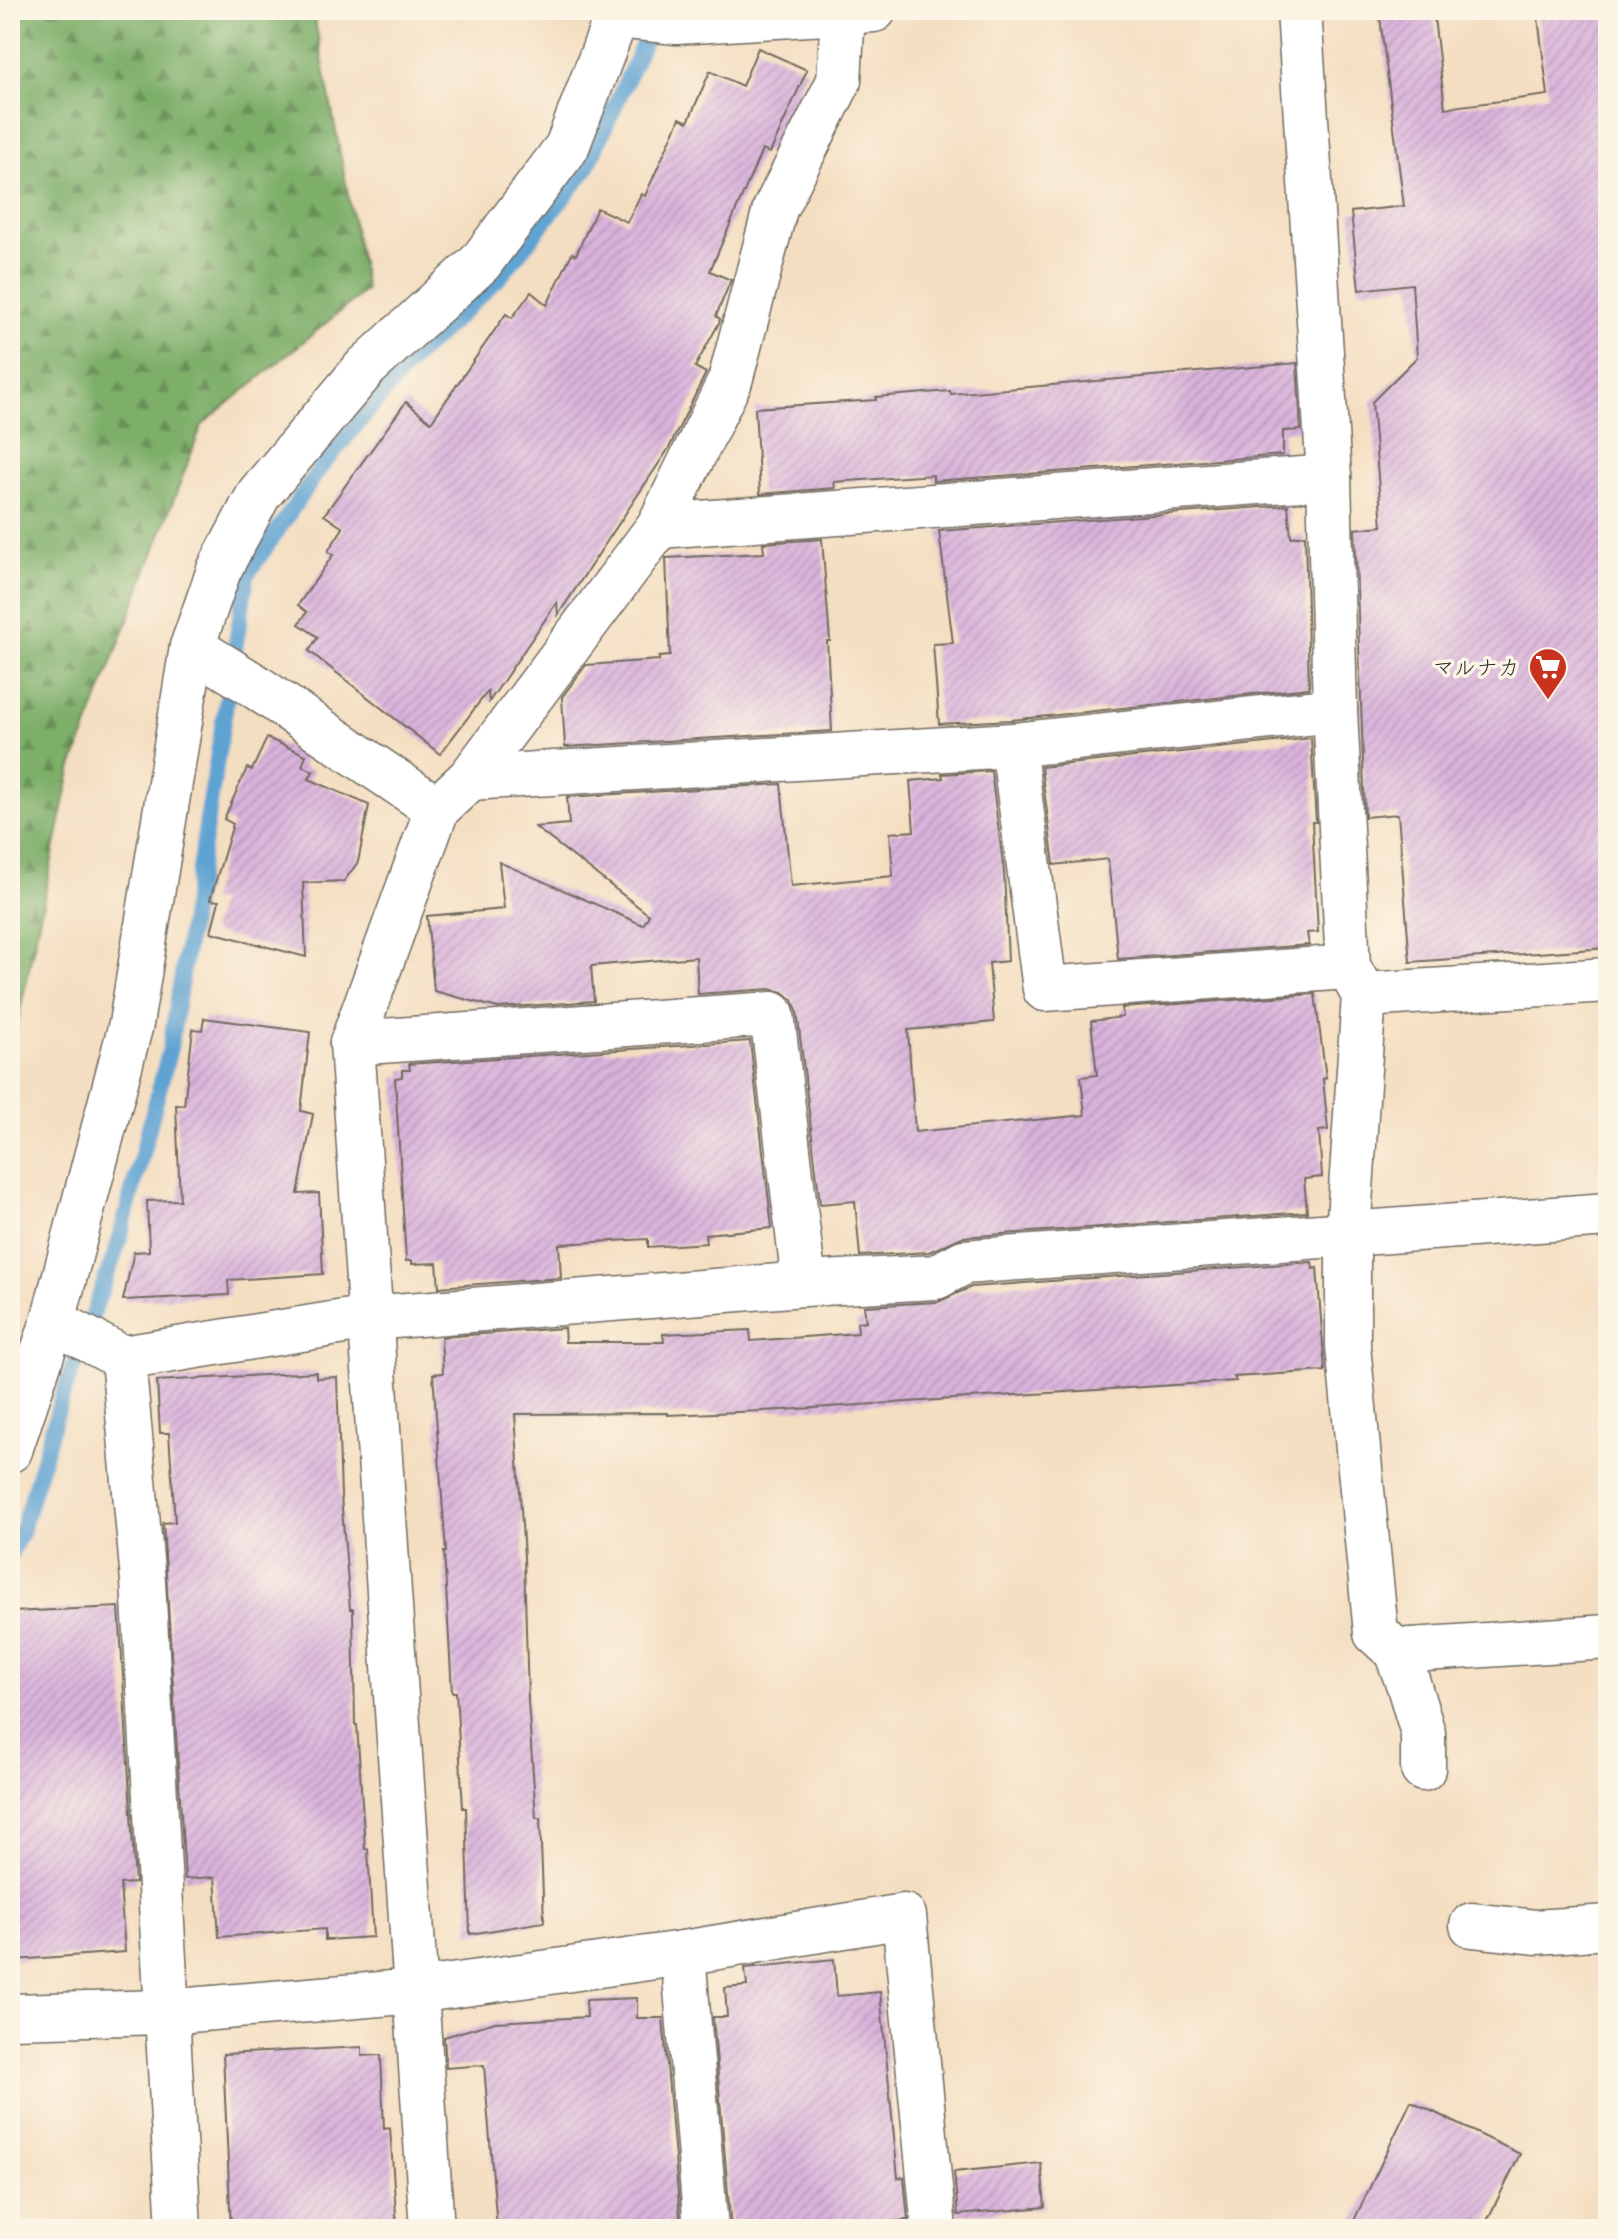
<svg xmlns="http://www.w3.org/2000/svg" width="1618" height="2239" font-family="Mali,'Klee One',sans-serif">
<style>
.forest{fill:url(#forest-firs);stroke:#546d4a;stroke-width:2}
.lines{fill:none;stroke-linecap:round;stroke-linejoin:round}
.stream{stroke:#5ea3d3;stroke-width:16}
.building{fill:url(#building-hatch)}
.street-casing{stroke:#716a60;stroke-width:47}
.street{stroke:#fff;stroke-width:44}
.labels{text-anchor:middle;stroke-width:7;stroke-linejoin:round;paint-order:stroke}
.poi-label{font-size:22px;fill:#2b2b2b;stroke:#fcf5e5;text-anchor:end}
</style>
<defs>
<pattern id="forest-firs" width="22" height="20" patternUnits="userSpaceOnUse" patternTransform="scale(2)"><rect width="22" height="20" fill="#7daf69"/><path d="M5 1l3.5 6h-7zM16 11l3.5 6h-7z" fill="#678f57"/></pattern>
<pattern id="building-hatch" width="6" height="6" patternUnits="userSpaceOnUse" patternTransform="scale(2)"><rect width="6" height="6" fill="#d9b2db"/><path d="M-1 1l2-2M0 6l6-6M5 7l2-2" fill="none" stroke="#ba99bc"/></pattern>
</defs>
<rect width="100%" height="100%" fill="#fcf5e5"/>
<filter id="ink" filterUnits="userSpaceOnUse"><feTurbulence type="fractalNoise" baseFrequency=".0125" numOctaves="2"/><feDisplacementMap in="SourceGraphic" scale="16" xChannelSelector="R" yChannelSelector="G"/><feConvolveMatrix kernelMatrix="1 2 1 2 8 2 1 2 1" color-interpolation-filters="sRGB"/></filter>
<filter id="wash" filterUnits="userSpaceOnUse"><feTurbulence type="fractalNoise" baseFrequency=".006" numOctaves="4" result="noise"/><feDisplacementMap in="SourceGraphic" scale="32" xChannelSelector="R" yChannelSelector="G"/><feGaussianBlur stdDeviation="1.8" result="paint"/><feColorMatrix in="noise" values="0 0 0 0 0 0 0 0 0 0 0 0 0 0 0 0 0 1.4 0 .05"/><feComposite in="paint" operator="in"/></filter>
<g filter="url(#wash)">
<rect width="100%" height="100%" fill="#f4dec1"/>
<path class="forest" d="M10,10H313L366,290L202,425L71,770L10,1058Z"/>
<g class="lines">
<path class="stream" d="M10,1555L21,1533L59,1406L118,1245L170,1048L247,575L321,467L409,363L500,277L586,170L653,22"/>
</g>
<g id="blocks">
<g class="building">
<path d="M1379,10H1433L1445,108L1548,95L1537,10H1608V948L1410,962L1398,814L1365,817L1355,529L1382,526L1372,402L1417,357L1412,284L1359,290L1351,212L1404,206Z"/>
<path d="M758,48L807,70L770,153L762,150L710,271L731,280L716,316L720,319L719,323L695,367L706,373L669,448L558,615L557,602L489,702L488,691L440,754L309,651L318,637L299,624L307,612L298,605L333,555L328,551L343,528L324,515L406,402L431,422L506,314L512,318L531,292L547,305L572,253L576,255L597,208L627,222L641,194L645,196L680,118L688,122L710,71L742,86Z"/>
<path d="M1297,363L1301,430L1283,431V455L933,481V475L834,482L835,488L760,494L755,408L876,400V397L950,391L951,394Z"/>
<path d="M1288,505L1291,537L1305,535L1309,688L1011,720L939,724L933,644L953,643L939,531Z"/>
<path d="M822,539L830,641H827L832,731L565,747L562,697L586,665L659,660V657L670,656L666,558L764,553L763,543Z"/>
<path d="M267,738L306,755L302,766L313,771L309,779L369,805L358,862L344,881L303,883L306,957L211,932L219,901L210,900L233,824L224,819L247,768L252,770Z"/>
<path d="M1311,738L1316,822H1312L1318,932L1307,933L1309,945L1118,959L1108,859L1054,865L1041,767Z"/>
<path d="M991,771L1004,871L1008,961L989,963L994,1022L908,1030L915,1132L1085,1115L1081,1077L1097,1075L1091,1021L1123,1017L1122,1008L1315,994L1326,1078L1323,1079L1328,1130L1319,1131L1322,1177L1304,1179L1307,1212L962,1237L929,1252L860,1256L855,1201L820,1204L797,1011L793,1000L783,992L770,989L698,994L696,957L591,966L594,1001L498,1008L434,991L427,916L504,909L499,862L643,925L649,915L535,827L569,824L567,797L781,784L791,886L893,876L890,833L914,831L910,781L943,778L942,774Z"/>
<path d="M204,1018L310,1032L301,1111L313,1114L298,1194L319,1193L323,1274L228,1280L229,1295L123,1300L134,1252L149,1251L147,1201L180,1200L176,1105H184L193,1029L202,1030Z"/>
<path d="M750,1041L772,1228L705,1234L706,1243L648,1247V1239L559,1244L561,1278L439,1287L437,1263L412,1264V1261H406L395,1078L402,1077V1070H410L409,1064Z"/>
<path d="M1312,1262L1313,1269L1317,1268L1325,1371L1234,1377L1236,1381L782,1410L668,1415V1413L515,1414L524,1557L528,1701L536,1818H540L544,1922L470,1934L466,1808H463L456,1692H452L444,1552H446L433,1374L443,1373L441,1337L564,1328L565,1342H664L663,1334L750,1330L751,1341L858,1333L857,1322L866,1321L864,1306L938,1302L971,1287Z"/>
<path d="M316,1372V1378L337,1377L341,1496L350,1609H353L355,1725H357L365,1849H368L373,1937L325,1940V1929L219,1937L215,1877L185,1879L163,1523L175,1522L169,1433H160L157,1381Z"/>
<path d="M119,1607L135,1883L120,1884L125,1952L15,1960L10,1897L11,1612Z"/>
<path d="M834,1959L837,1996L880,1992L898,2178L904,2177L908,2220L814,2229H731L713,2017H727L725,1988L747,1986L745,1968Z"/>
<path d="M637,1998V2018H663L681,2229H497L484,2065L446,2068L444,2037L495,2022L587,2017L586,2000Z"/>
<path d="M362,2047V2056L381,2055L384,2129L390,2128L397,2229H231L223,2054Z"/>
<path d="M1411,2101L1520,2154L1483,2229H1350Z"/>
<path d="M1041,2163L1045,2207L958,2215L954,2172Z"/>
</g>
</g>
</g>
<g filter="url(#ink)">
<use href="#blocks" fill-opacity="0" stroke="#716a60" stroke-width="2"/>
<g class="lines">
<defs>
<g id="street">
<path d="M1299,10L1329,477L1335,710L1348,967L1364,995L1348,1234V1346L1376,1633L1396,1651L1408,1683L1423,1733V1769"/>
<path d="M617,16L677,22L874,10"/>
<path d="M659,526L1329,477"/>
<path d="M192,647L252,684L437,809"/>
<path d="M1013,745L1045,989L1348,967"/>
<path d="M470,778L1013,745L1335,710"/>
<path d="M1364,995L1608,980"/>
<path d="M352,1043L772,1014L804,1284"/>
<path d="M53,1321L123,1358"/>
<path d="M10,1450L53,1321L131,1024L192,647L219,570L259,494L366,367L480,263L567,147L619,10"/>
<path d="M1396,1651L1608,1637"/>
<path d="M1472,1925L1536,1932L1608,1927"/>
<path d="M683,1953L706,2229"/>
<path d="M10,2016L166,2012L416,1991L683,1953L904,1916L934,2229"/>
<path d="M179,2229L143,1581L123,1358L369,1318L804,1284L936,1277L964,1262L1608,1215"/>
<path d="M432,2229L352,1043L437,809L470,778L659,526L730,381L775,209L839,81L843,13"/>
</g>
</defs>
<use href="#street" class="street-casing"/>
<use href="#street" class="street"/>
</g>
</g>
<defs>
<symbol id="supermarket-pin" viewBox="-11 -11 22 30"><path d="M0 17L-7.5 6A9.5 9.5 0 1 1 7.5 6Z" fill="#c8321e" stroke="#fcf5e5"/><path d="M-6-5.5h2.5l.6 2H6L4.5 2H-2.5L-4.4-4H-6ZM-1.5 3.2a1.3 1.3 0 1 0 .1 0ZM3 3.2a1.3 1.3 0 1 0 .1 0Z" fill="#fff"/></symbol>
</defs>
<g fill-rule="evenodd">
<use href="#supermarket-pin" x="1526" y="645" width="44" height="60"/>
</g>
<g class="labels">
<g class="poi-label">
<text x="1520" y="675">マルナカ</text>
</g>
</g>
<rect width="1618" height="2239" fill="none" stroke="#fcf5e5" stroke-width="40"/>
</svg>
